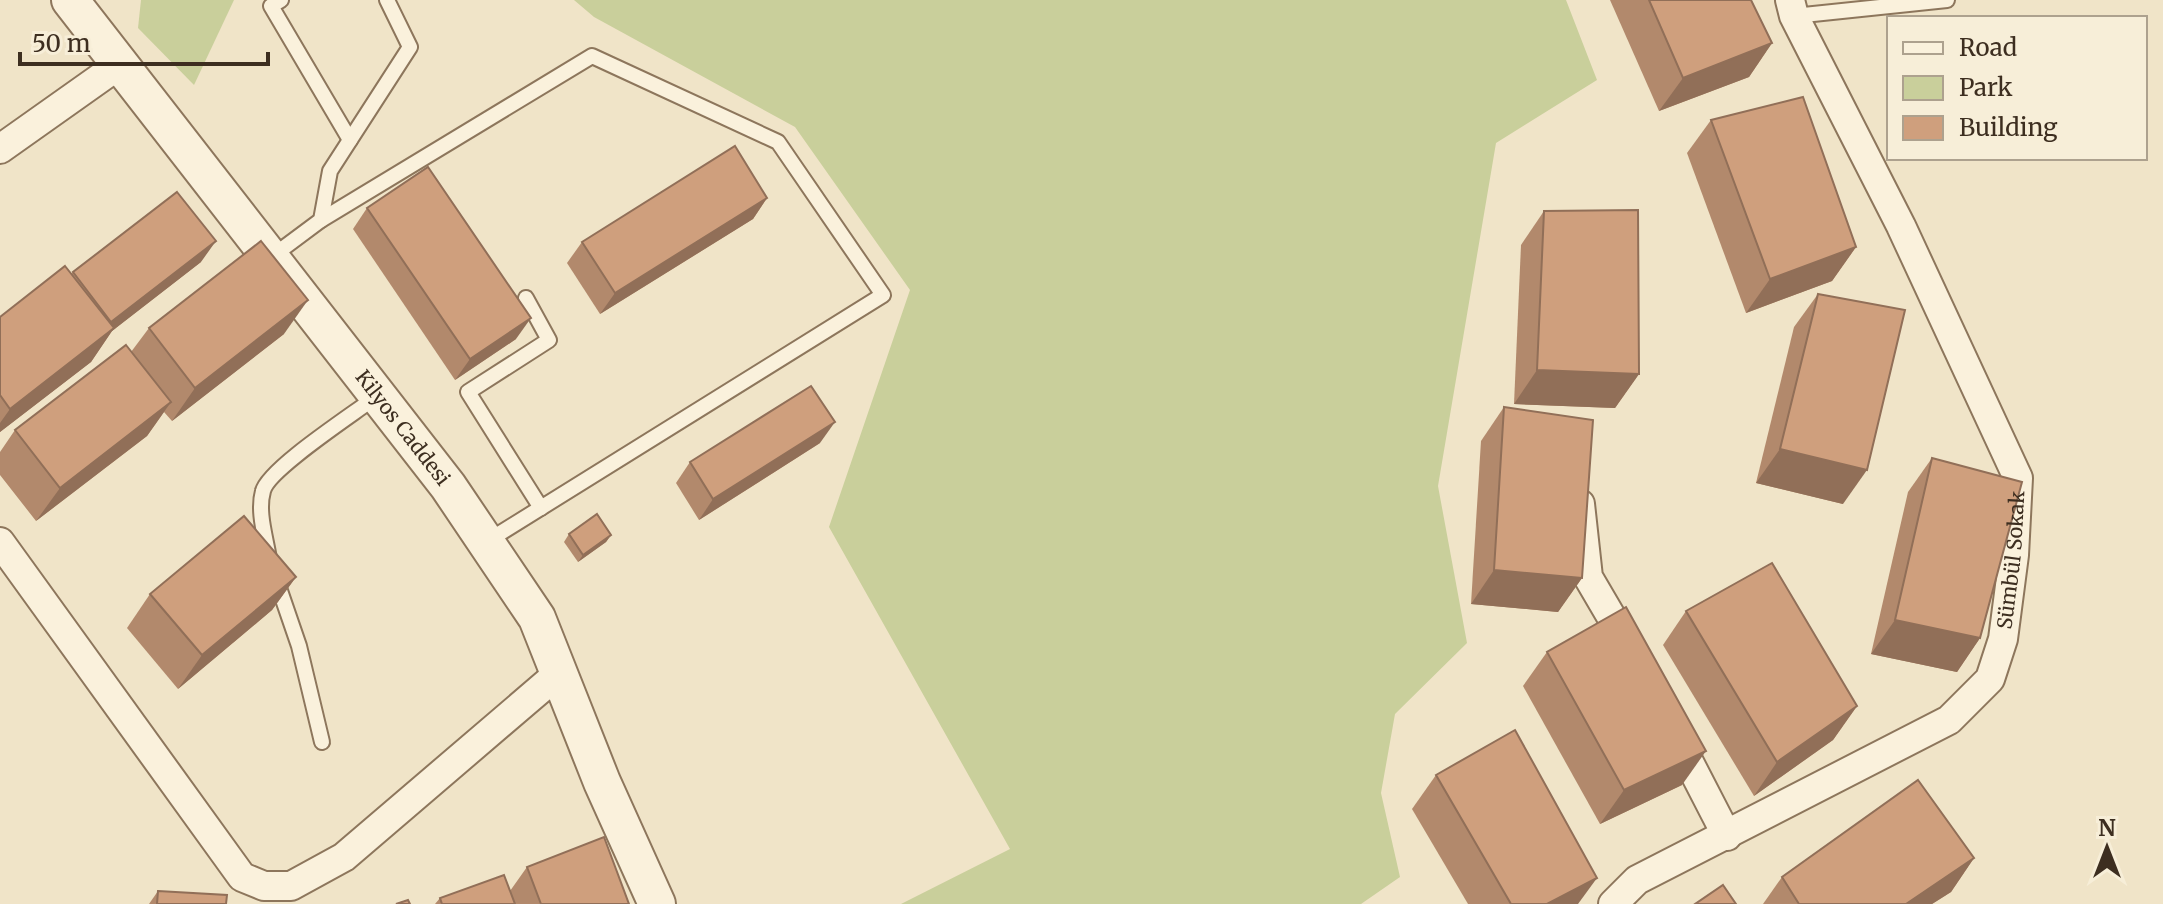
<svg xmlns="http://www.w3.org/2000/svg" width="2163" height="904" font-family="Merriweather,serif">
<style>
.green{fill:#c9cf9b}
.lines{fill:none;stroke-linecap:round;stroke-linejoin:round}
.service-casing{stroke:#8d765c;stroke-width:18}
.minor-casing{stroke:#8d765c;stroke-width:32}
.tertiary-casing{stroke:#8d765c;stroke-width:40}
.service{stroke:#faf1dc;stroke-width:14}
.minor{stroke:#faf1dc;stroke-width:28}
.tertiary{stroke:#faf1dc;stroke-width:36}
.wall{fill:#b2896c}
.shaded-wall{fill:#916f58}
.building{fill:#cf9f7d;stroke:#916f58;stroke-width:2}
.labels{text-anchor:middle;stroke-width:6;stroke-linejoin:round;paint-order:stroke}
.street-label{font-size:20px;fill:#3d2e20;stroke:#f7eed8}
</style>
<rect width="100%" height="100%" fill="#f0e4c8"/>
<g class="green">
<path d="M141,0H234L194,85L138,28Z"/>
<path d="M574,0H1566L1597,80L1496,143L1438,486L1467,643L1395,714L1381,793L1400,877L1361,904H901L1010,849L829,527L910,290L795,127L594,17Z"/>
</g>
<g class="lines">
<defs>
<g id="service">
<path d="M281,0L271,6L350,140"/>
<path d="M1794,16L1947,0"/>
<path d="M321,220L592,56L778,142L883,295L486,542"/>
<path d="M270,258L321,220L330,171L410,47L387,0"/>
<path d="M526,298L549,340L468,392L541,508"/>
<path d="M269,559C266,538 257,512 263,491C268,469 355,413 377,396"/>
<path d="M276,579L299,646L322,742"/>
</g>
<g id="minor">
<path d="M0,149L120,64"/>
<path d="M1580,504L1588,577L1629,647"/>
<path d="M0,542L242,877L264,886H291L344,857L559,673"/>
<path d="M1676,737L1727,836"/>
<path id="s1" d="M1613,904L1637,880L1949,720L1990,679L2003,639L2014,555L2018,478L1901,226L1794,16L1790,0"/>
</g>
<g id="tertiary">
<path id="s2" d="M70,0L448,486L537,618L602,782L657,904"/>
</g>
</defs>
<use href="#service" class="service-casing"/>
<use href="#minor" class="minor-casing"/>
<use href="#tertiary" class="tertiary-casing"/>
<use href="#service" class="service"/>
<use href="#minor" class="minor"/>
<use href="#tertiary" class="tertiary"/>
</g>
<g class="wall">
<path d="M1610,0H1751L1772,43L1749,77L1659,111Z"/>
<path d="M1711,120L1856,247L1832,281L1746,313L1687,153Z"/>
<path d="M767,198L753,219L600,314L567,263L582,242Z"/>
<path d="M367,208L516,339L455,380L353,229Z"/>
<path d="M1544,211L1639,374L1615,408L1514,404L1521,245Z"/>
<path d="M201,262L112,331L91,362L0,432V317L73,272Z"/>
<path d="M1818,294L1843,504L1756,483L1794,327Z"/>
<path d="M149,328L284,334L172,421L164,412L147,436L36,521L0,475V452L15,430L131,352Z"/>
<path d="M1504,407L1582,578L1558,612L1471,604L1481,441Z"/>
<path d="M820,443L699,520L676,483L690,462Z"/>
<path d="M1932,458L1980,638L1957,672L1871,654L1908,492Z"/>
<path d="M569,534L611,535L606,542L578,562L564,542Z"/>
<path d="M296,577L272,610L178,689L127,628L150,594Z"/>
<path d="M1686,611L1857,706L1833,740L1754,796L1663,645Z"/>
<path d="M1547,652L1682,785L1600,824L1523,686Z"/>
<path d="M1436,775L1578,904H1468L1412,809Z"/>
<path d="M1974,858L1951,892L1932,904H1763L1782,877Z"/>
<path d="M527,867L629,904H435L440,898L510,891Z"/>
<path d="M158,891L226,904H149Z"/>
</g>
<g class="shaded-wall">
<path d="M1772,43L1749,77L1659,111L1683,78Z"/>
<path d="M767,198L753,219L600,314L615,293Z"/>
<path d="M216,241L201,262L112,331L91,362L0,432V423L10,409L111,322Z"/>
<path d="M1856,247L1832,281L1746,313L1770,279Z"/>
<path d="M308,300L284,334L172,421L195,388Z"/>
<path d="M531,318L516,339L455,380L470,359Z"/>
<path d="M1537,370L1639,374L1615,408L1514,404Z"/>
<path d="M171,402L147,436L36,521L60,488Z"/>
<path d="M835,422L820,443L699,520L713,499Z"/>
<path d="M1780,449L1867,470L1843,504L1756,483Z"/>
<path d="M611,535L606,542L578,562L583,555Z"/>
<path d="M1494,570L1582,578L1558,612L1471,604Z"/>
<path d="M296,577L272,610L178,689L202,655Z"/>
<path d="M1895,620L1980,638L1957,672L1871,654Z"/>
<path d="M1857,706L1833,740L1754,796L1777,762Z"/>
<path d="M1706,751L1682,785L1600,824L1624,790Z"/>
<path d="M1974,858L1951,892L1932,904H1906Z"/>
<path d="M1597,878L1578,904H1547Z"/>
</g>
<g class="building">
<path d="M1649,0H1751L1772,43L1683,78Z"/>
<path d="M1803,97L1856,247L1770,279L1711,120Z"/>
<path d="M735,146L767,198L615,293L582,242Z"/>
<path d="M428,167L531,318L470,359L367,208Z"/>
<path d="M177,192L216,241L111,322L73,272Z"/>
<path d="M1638,210L1639,374L1537,370L1544,211Z"/>
<path d="M261,241L308,300L195,388L149,328Z"/>
<path d="M65,266L114,328L10,409L0,395V317Z"/>
<path d="M1818,294L1905,310L1867,470L1780,449Z"/>
<path d="M126,345L171,402L60,488L15,430Z"/>
<path d="M811,386L835,422L713,499L690,462Z"/>
<path d="M1504,407L1593,420L1582,578L1494,570Z"/>
<path d="M1932,458L2022,482L1980,638L1895,620Z"/>
<path d="M597,514L611,535L583,555L569,534Z"/>
<path d="M244,516L296,577L202,655L150,594Z"/>
<path d="M1772,563L1857,706L1777,762L1686,611Z"/>
<path d="M1626,607L1706,751L1624,790L1547,652Z"/>
<path d="M1515,730L1597,878L1547,904H1511L1436,775Z"/>
<path d="M1918,780L1974,858L1906,904H1799L1782,877Z"/>
<path d="M604,837L629,904H541L527,867Z"/>
<path d="M504,875L515,904H442L440,898Z"/>
<path d="M1723,885L1736,904H1695Z"/>
<path d="M158,891L227,895L226,904H157Z"/>
<path d="M408,900L410,904H396Z"/>
</g>
<g class="labels">
<g class="street-label">
<text dy="7" stroke="none"><textPath href="#s2" startOffset="542">Kilyos Caddesi</textPath></text>
<text dy="7" stroke="none"><textPath href="#s1" startOffset="564">Sümbül Sokak</textPath></text>
</g>
</g>
<rect x="1887" y="16" width="260" height="144" fill="#f7eed8" stroke="#ada18e" stroke-width="2"/>
<rect x="1903" y="42" width="40" height="12" fill="#faf1dc" stroke="#ada18e" stroke-width="2"/>
<text x="1959" y="56" font-size="24" fill="#3d2e20">Road</text>
<rect x="1903" y="76" width="40" height="24" fill="#c9cf9b" stroke="#ada18e" stroke-width="2"/>
<text x="1959" y="96" font-size="24" fill="#3d2e20">Park</text>
<rect x="1903" y="116" width="40" height="24" fill="#cf9f7d" stroke="#ada18e" stroke-width="2"/>
<text x="1959" y="136" font-size="24" fill="#3d2e20">Building</text>
<g transform="translate(2107 848)" stroke="#f7eed8" stroke-width="6" paint-order="stroke">
<path d="M0-6L14 30L0 20L-14 30Z" fill="#3d2e20"/>
<text y="-12" font-size="22" font-weight="bold" text-anchor="middle" fill="#3d2e20">N</text>
</g>
<path d="M20 52v12h248v-12" fill="none" stroke="#3d2e20" stroke-width="4"/>
<text x="32" y="52" font-size="24" fill="#3d2e20" stroke="#f7eed8" stroke-width="6" paint-order="stroke">50 m</text>
</svg>
